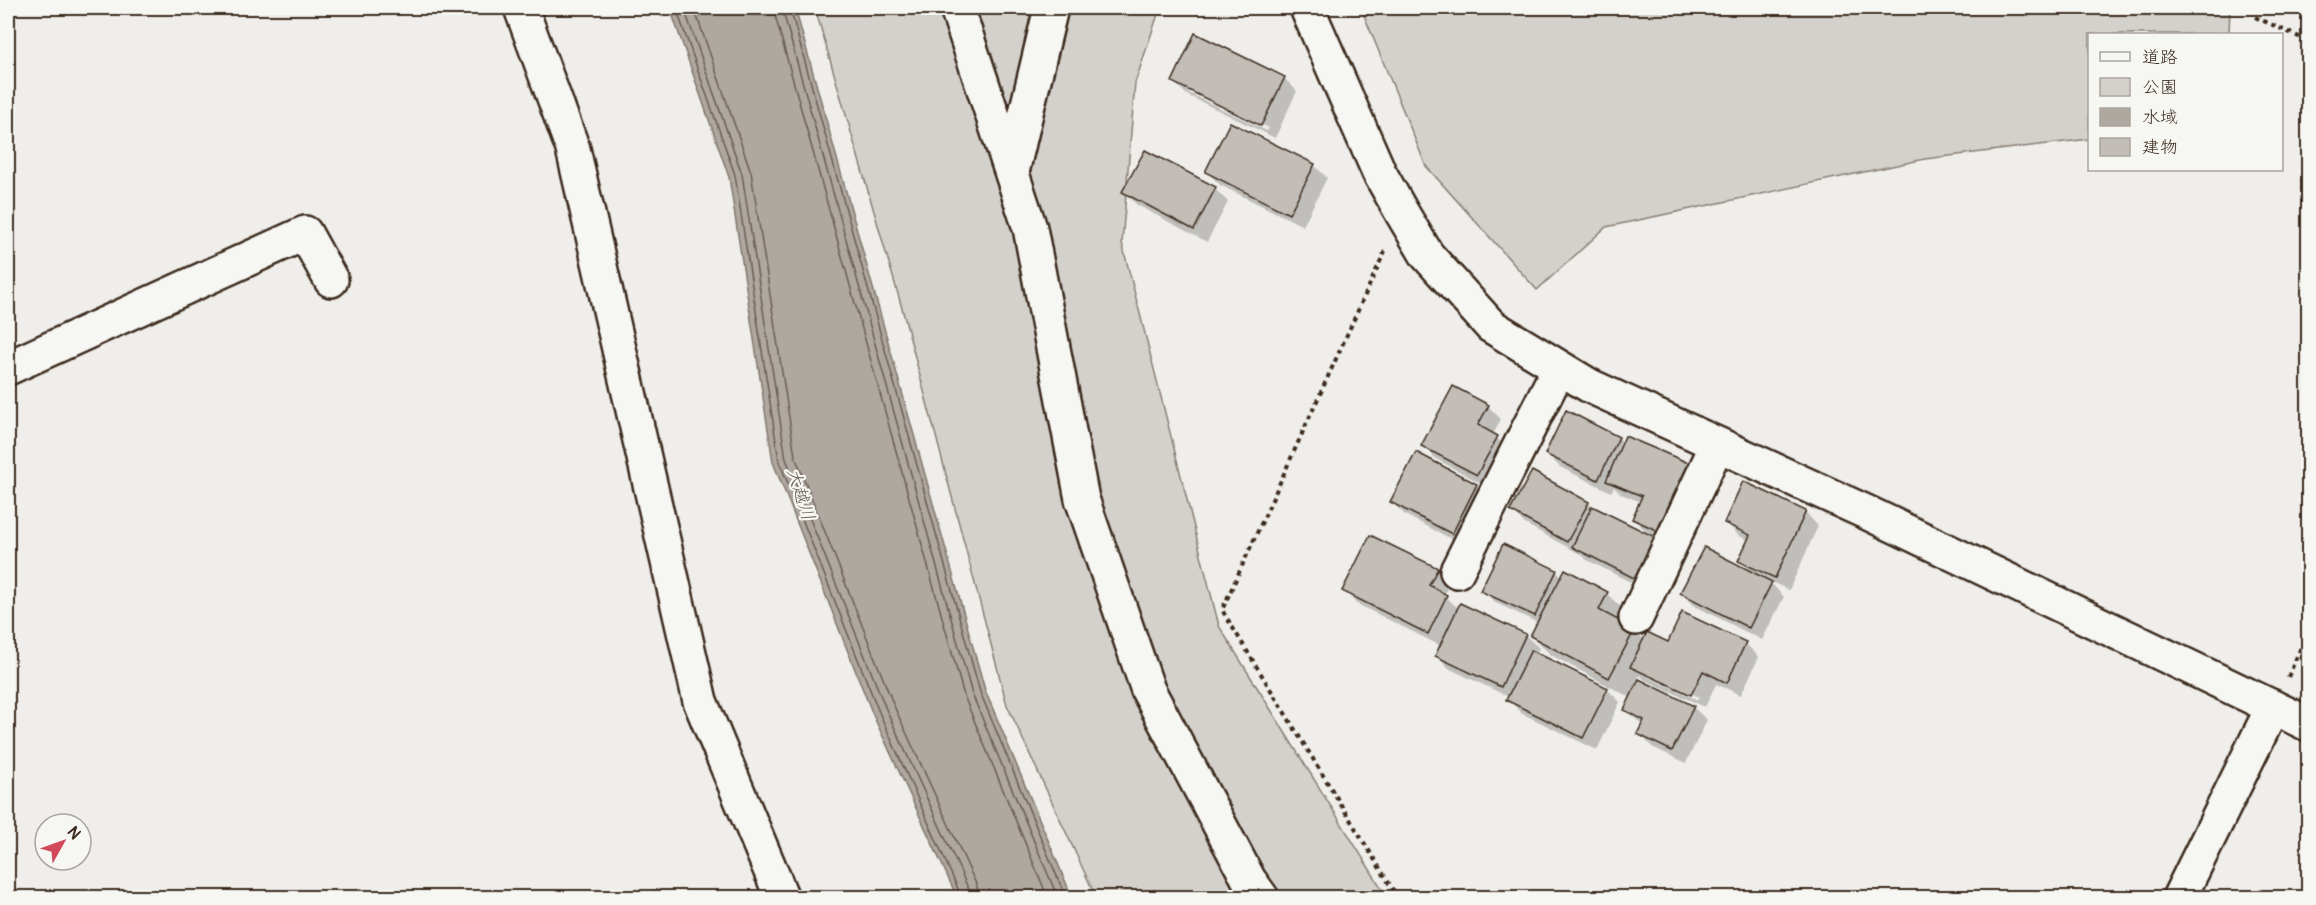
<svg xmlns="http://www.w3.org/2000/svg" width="2316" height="905" font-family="Pangolin,'Klee One',sans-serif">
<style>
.green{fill:#d4d1cc;stroke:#887e75;stroke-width:1.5}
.water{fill:#afa8a1;stroke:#81766d;stroke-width:1.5}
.shadow{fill:#0003;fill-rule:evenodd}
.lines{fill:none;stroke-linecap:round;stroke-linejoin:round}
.shore{stroke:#695c52;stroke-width:1.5}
.building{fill:#c2bdb7;stroke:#3b2a1e;stroke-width:1.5}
.street-casing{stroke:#3b2a1e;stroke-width:38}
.secondary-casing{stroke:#3b2a1e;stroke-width:38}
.path{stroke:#3b2a1e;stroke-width:4;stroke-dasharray:4.5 4.5;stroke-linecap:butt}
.street{stroke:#f6f6f2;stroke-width:33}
.secondary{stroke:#f6f6f2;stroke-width:33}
.labels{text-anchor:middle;stroke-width:4.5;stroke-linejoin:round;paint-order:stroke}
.water-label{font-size:18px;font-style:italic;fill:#64564c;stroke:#f6f6f2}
</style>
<rect width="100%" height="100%" fill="#efeeea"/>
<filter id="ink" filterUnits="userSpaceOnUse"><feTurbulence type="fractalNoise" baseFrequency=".0167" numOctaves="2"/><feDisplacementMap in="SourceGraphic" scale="12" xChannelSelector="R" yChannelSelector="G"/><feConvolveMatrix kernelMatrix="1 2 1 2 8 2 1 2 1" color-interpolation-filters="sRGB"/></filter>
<g filter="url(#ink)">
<g class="green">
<path d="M815,8H1160L1135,83L1122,243L1219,626L1387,897H1096L1007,705L902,308Z"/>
<path d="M1361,8H2230L2229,34H2090L2089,139L1925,159L1606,227L1537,290L1426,166Z"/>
</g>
<path class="water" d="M670,8H795L985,690L1072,897H957L873,715L773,462L729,177Z"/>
<g class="shadow">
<path d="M1284,78L1297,91L1275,138L1187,95L1174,82ZM1187,88L1269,128L1267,131L1187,92Z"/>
<path d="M1314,165L1327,178L1303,226L1220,185L1207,172Z"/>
<path d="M1215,189L1228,202L1207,242L1137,205L1124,192Z"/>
<path d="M1488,406L1501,419L1493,435L1510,450L1490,488L1436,459L1423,445Z"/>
<path d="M1619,438L1624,443L1675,544L1647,532L1634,519L1641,502L1621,494L1614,487L1611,492L1560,467L1547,454Z"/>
<path d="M1533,473L1589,503L1594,509L1650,592L1587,560L1582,555L1525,524L1512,511Z"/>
<path d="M1476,485L1490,499L1465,546L1405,515L1392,502Z"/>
<path d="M1805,512L1818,526L1789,590L1769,581L1784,597L1762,640L1695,606L1682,593L1753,574L1740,560L1749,540L1739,536L1726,522Z"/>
<path d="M1437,569L1450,583L1444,595L1459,609L1525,635L1539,648L1536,654L1607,689L1620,702L1597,750L1521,713L1508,699L1509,697L1450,669L1437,656L1441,646L1357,604L1344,591Z"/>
<path d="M1556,571L1562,577L1566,571L1607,594L1627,613L1634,630L1645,641L1669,644L1683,614L1746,644L1759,657L1741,695L1716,684L1705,707L1645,680L1640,675L1638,680L1693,707L1707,720L1686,763L1652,747L1639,733L1643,725L1625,710L1631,698L1551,655L1531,636L1538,623L1496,603L1482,590ZM1646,672L1699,697L1698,700L1646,676Z"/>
</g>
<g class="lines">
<g class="shore">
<path d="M676,8L735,175L779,461L879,712L962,898"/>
<path d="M684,8L742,174L786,459L886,709L969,890L970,898"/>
<path d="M694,8L751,172L795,456L894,706L977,886L979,898"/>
<path d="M773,8L964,696L1048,898"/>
<path d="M782,8L972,694L1058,898"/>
<path d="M790,8L980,692L1066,898"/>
</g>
</g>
<g class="building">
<path d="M1195,33L1285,77L1261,126L1172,82Z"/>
<path d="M1230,122L1315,164L1289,214L1205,172Z"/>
<path d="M1145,150L1216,187L1194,230L1122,192Z"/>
<path d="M1453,386L1489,405L1478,425L1498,436L1477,475L1421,446Z"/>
<path d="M1566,410L1619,437L1598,480L1545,454Z"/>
<path d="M1625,436L1691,464L1661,532L1632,519L1642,496L1606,481Z"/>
<path d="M1416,452L1477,484L1452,534L1390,502Z"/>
<path d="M1532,471L1589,502L1567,542L1510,511Z"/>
<path d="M1743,481L1806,511L1775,578L1738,561L1750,535L1724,523Z"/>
<path d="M1592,506L1657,538L1636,579L1572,547Z"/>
<path d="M1370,535L1438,568L1429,585L1447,595L1428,634L1342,591Z"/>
<path d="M1503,544L1557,570L1535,616L1480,591Z"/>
<path d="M1704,547L1772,582L1749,628L1680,593Z"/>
<path d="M1565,569L1608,592L1599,610L1635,629L1609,678L1530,636Z"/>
<path d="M1460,603L1526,634L1501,687L1435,656Z"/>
<path d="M1682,612L1746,642L1727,683L1703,671L1691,695L1630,667L1647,632L1668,642Z"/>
<path d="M1531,650L1608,688L1583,738L1506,700Z"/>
<path d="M1639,679L1694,706L1672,751L1637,734L1644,720L1624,710Z"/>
</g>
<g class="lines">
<defs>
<g id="street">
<path d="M521,8L573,149L700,701L782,898"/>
<path d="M957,8L1030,228L1082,499L1148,690L1249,880L1262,898"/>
<path d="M1012,172L1051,8"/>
<path d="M8,368L305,233L331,280"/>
<path d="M1457,571L1559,368"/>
<path d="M1636,618L1717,445"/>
<path d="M2179,898L2273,707"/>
</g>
<path id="secondary" d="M1307,8L1379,172L1402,213L1427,255L1491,326L1590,386L1868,513L2308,724"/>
</defs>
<use href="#street" class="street-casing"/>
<use href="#secondary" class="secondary-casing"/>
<g class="path">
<path d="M2255,17L2308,41"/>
<path d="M1385,251L1222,610L1398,898"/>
<path d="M2288,677L2308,631"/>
</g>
<use href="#street" class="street"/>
<use href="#secondary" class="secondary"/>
</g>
</g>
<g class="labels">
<g class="water-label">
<text transform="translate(801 494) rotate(72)" y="6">大越川</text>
</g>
</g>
<rect width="2316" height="905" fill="none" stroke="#f6f6f2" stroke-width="30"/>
<rect x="15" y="15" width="2286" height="875" fill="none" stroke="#3b2a1e" stroke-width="2" filter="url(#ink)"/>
<rect x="2088" y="33" width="195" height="138" fill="#f6f6f2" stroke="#aba49d" stroke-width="1.5"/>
<rect x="2100" y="52" width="30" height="9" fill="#f6f6f2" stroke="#aba49d" stroke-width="1.5"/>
<text x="2142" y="63" font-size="18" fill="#3b2a1e">道路</text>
<rect x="2100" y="78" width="30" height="18" fill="#d4d1cc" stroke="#aba49d" stroke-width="1.5"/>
<text x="2142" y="93" font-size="18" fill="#3b2a1e">公園</text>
<rect x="2100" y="108" width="30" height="18" fill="#afa8a1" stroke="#aba49d" stroke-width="1.5"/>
<text x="2142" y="123" font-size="18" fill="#3b2a1e">水域</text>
<rect x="2100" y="138" width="30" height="18" fill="#c2bdb7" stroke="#aba49d" stroke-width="1.5"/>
<text x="2142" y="153" font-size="18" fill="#3b2a1e">建物</text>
<g transform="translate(63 842) rotate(50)"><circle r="28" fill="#f6f6f2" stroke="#aba49d" stroke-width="1.5"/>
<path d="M0-4.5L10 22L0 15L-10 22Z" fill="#d1495b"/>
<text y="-9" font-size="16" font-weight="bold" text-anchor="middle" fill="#3b2a1e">N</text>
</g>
</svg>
